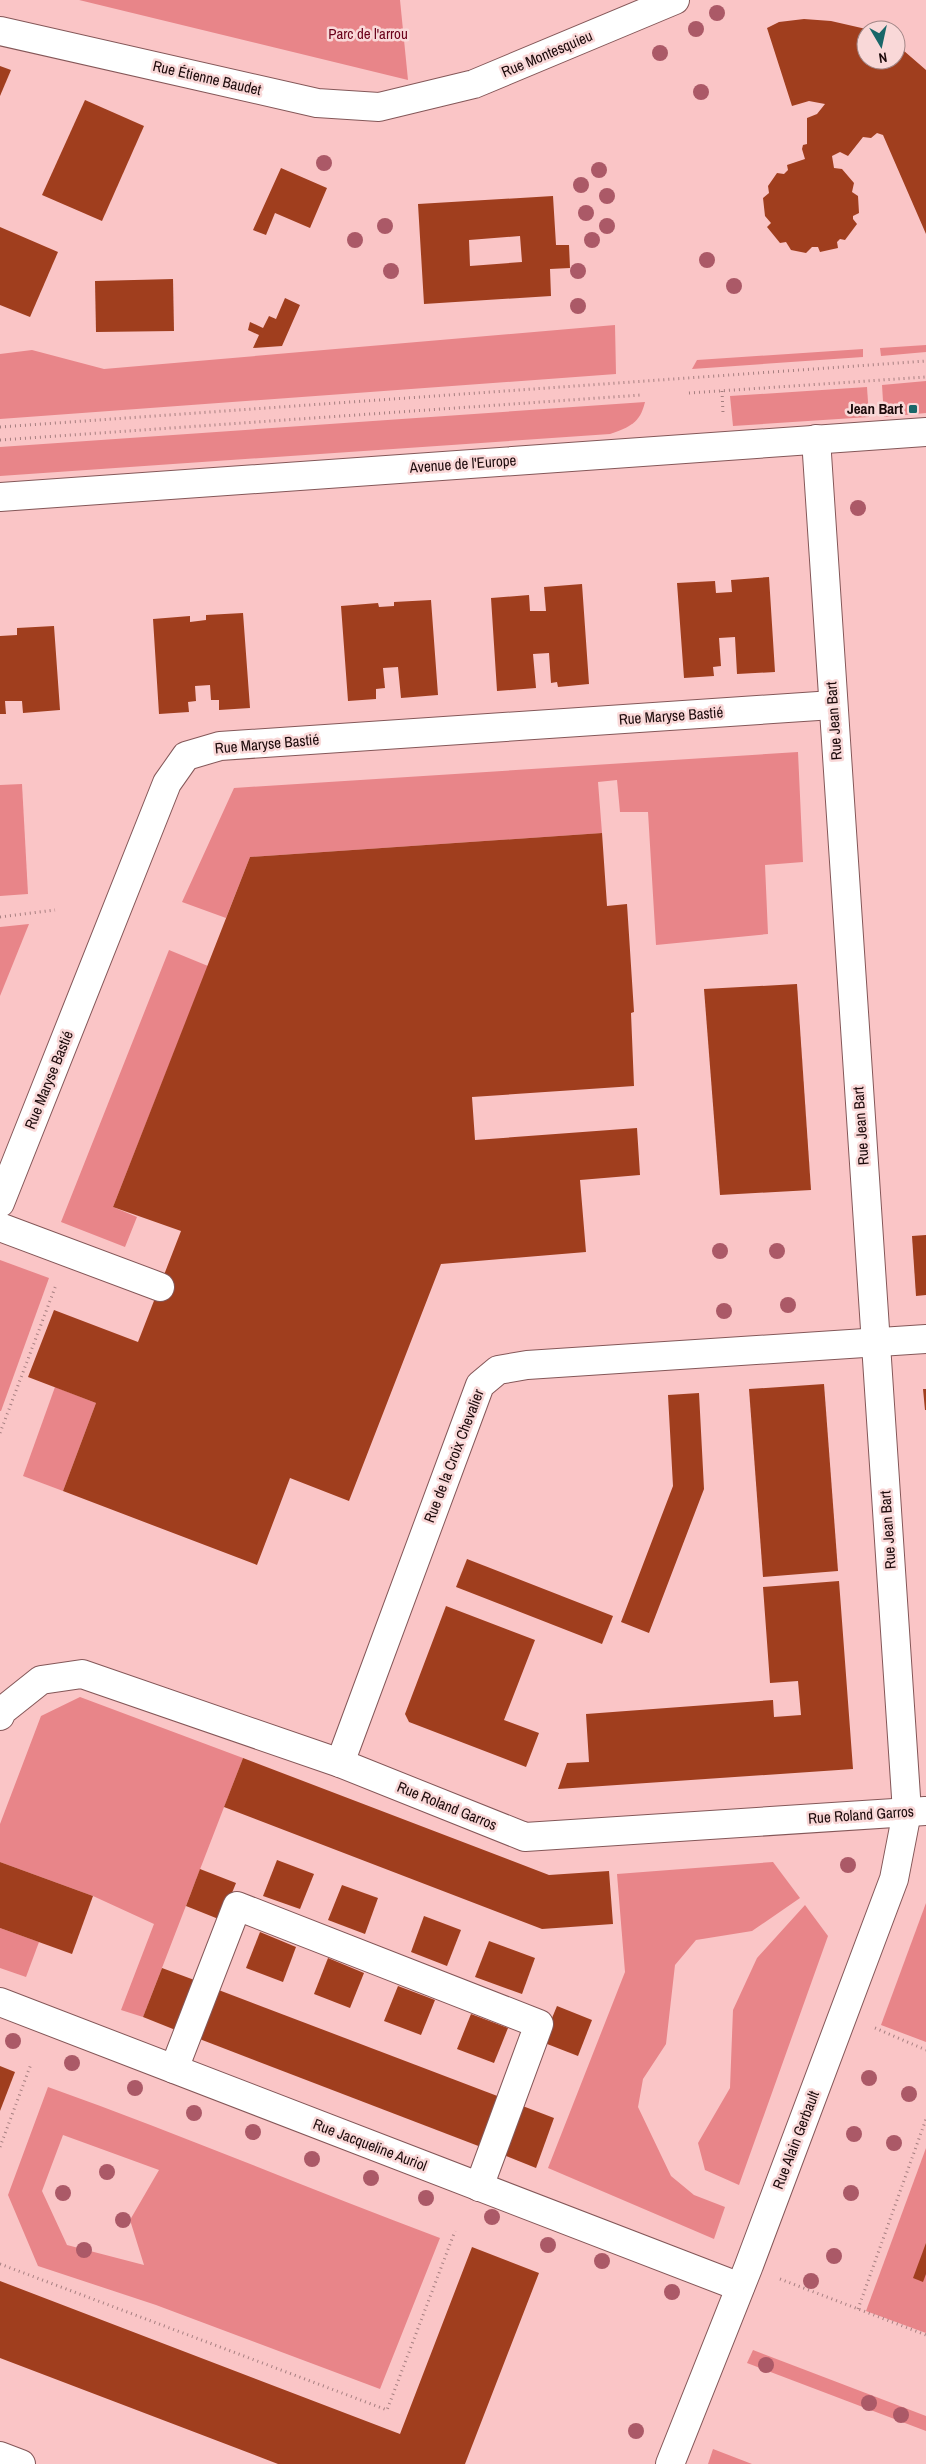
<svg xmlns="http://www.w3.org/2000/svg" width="926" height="2464" font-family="'Archivo Narrow',sans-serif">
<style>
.green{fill:#e88589;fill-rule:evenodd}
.building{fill:#a03e1e;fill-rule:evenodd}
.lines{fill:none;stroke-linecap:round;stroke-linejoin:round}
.minor-casing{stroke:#845758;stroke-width:30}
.path{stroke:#a67f80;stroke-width:3;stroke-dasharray:1 4;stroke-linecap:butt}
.minor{stroke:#fff;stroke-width:28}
.tree{fill:#ab5967}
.poi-dot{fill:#196769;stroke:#f9d8d8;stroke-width:2}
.labels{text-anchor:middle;stroke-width:5;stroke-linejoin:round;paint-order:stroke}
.park-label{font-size:15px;fill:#6a001a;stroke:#f9d8d8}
.street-label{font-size:15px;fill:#1c0a0b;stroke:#f9d8d8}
.poi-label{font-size:15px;font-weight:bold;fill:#1c0a0b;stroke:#f9d8d8;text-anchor:end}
</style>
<rect width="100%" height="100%" fill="#fac5c6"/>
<g class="green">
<path d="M79,0H400L408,80Z"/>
<path d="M615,325L616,374L0,419V354L32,350L104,369Z"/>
<path d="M926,345V352L881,356L880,348Z"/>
<path d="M863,349V357L692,369L697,360Z"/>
<path d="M926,381V413L884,417L882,385Z"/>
<path d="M867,387L869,417L733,426L730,396Z"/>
<path d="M645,402C640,423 630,427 610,434L0,476V447Z"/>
<path d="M798,752L803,862L765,865L768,934L656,945L648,812H620L617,780L598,782L602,833L250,857L226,918L182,902L234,788Z"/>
<path d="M22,784L28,894L0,896V785Z"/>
<path d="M29,924L0,996V927Z"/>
<path d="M169,950L208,966L113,1207L137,1217L125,1247L61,1222Z"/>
<path d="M0,1260L49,1278L1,1411H0Z"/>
<path d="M55,1387L96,1403L63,1491L23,1476Z"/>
<path d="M80,1697L243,1758L143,2017L121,2010L154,1924L93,1896L0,1862V1824L41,1716Z"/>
<path d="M773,1862L800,1898L752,1931L696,1940L675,1965L666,2044L643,2079L638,2107L671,2176L694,2195L725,2207L714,2239L548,2168L625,1972L617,1874Z"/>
<path d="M926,1903V2042L881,2025Z"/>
<path d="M805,1905L828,1936L739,2185L705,2170L698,2143L730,2088L733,2010L757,1958Z"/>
<path d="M0,1928L39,1942L26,1977L0,1968Z"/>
<path d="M48,2087C180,2134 309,2189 440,2238L380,2389L156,2305L38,2266L8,2195ZM63,2135L159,2170L130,2220L144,2265L67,2245L42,2191Z"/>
<path d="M926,2148V2333L866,2311Z"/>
<path d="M753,2350L926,2416V2431L747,2363Z"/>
<path d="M713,2449L752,2464H708Z"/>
</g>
<g class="building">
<path d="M804,19L831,21L866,29V60H896V44L926,70V234L883,135L877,133L871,138L863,137L848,156L840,152L832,156L834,168L842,169L854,183L852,192L858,196L859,213L853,216V219L857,224L845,240L840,239L837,242L838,248L820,252L818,247H812L806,253L791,250L786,242L780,243L767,227L771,223L765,216L763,198L769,193L768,186L777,173L784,174L788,170L787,165L805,159L802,149L803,145L807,144V118L817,114L825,104L809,101L792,106L767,28L779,22Z"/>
<path d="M0,66L11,70L0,96Z"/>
<path d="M85,100L144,126L102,221L42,195Z"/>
<path d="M281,168L327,188L310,228L275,213L266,235L253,230Z"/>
<path d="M553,196L556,245H569L570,268L550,269L551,296L424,304L418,204ZM520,236L522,262L470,266L469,240Z"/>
<path d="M0,227L58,252L30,317L0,305Z"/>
<path d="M173,279L174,331L96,332L95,281Z"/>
<path d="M285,298L300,305L282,346L253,348L259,335L248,330L250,322L263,328L269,316L276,319Z"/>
<path d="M769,577L775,672L737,674L735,637L719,638L721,666L713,667L714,676L684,678L677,583L715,581L716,593L732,592L731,580Z"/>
<path d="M582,584L589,684L558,687L557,682L551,683L549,653L533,654L536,688L497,691L491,598L529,595L530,611H546L544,587Z"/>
<path d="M431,600L438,695L401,698L398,667L383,668L385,688L376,689V699L348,701L341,606L378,603L379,607L394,606V602Z"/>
<path d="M243,613L250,708L219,710V700H211L210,685L195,686L196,701L188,702L189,712L159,714L153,619L190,616V622L206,620V615Z"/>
<path d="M54,626L60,710L23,713L22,701H5L6,714H0V636L17,635V628Z"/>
<path d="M602,833L607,906L627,904L634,1012L631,1013L634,1086L472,1097L475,1140L637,1128L640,1175L580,1180L586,1252L441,1264L349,1501L290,1478L257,1565L63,1491L96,1403L28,1377L54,1310L138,1342L181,1231L113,1207L250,857Z"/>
<path d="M797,984L811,1190L720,1195L704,989Z"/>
<path d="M926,1235V1295L916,1296L912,1236Z"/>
<path d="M824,1384L838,1571L763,1577L749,1389Z"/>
<path d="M923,1389H926V1410H925Z"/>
<path d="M699,1393L704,1489L649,1633L621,1622L673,1486L668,1395Z"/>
<path d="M467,1559L613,1616L602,1644L456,1587Z"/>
<path d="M839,1581L853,1769L558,1789L567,1763L589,1762L586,1714L773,1700L774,1717L801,1715L798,1681L770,1683L763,1587Z"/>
<path d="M446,1606L535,1640L504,1720L539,1733L526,1767L409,1722L405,1714Z"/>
<path d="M243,1758L549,1875L609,1871L613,1924L542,1929L224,1807Z"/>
<path d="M277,1860L314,1874L300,1909L263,1896Z"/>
<path d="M0,1862L93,1896L72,1954L0,1928Z"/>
<path d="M200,1869L236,1883L221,1920L186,1906Z"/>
<path d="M342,1885L378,1898L365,1934L328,1920Z"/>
<path d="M424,1916L461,1930L447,1966L411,1952Z"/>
<path d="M260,1932L296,1947L283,1982L246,1968Z"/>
<path d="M489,1941L535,1958L522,1994L475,1977Z"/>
<path d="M328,1958L364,1973L350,2008L314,1994Z"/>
<path d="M162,1968L197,1981L178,2031L143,2017Z"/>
<path d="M398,1986L435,2000L421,2035L384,2021Z"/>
<path d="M216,1989L500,2097L481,2147L197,2038Z"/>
<path d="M557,2006L592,2020L578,2056L542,2042Z"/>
<path d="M471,2014L508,2028L494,2063L457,2049Z"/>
<path d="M0,2066L15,2072L0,2111Z"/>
<path d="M520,2105L554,2118L536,2168L501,2154Z"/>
<path d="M926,2243V2274L923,2282L913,2278Z"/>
<path d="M472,2247L539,2273L465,2464H278L0,2358V2281L400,2434Z"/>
</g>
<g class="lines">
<defs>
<g id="minor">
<path d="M0,31L317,103L379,107L474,84L675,0"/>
<path d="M0,497L926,432"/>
<path d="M0,1203L167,783L186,756L220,746L833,705"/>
<path d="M0,1227L160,1287"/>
<path d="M0,1716L2,1711L41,1680L82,1674L340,1763L525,1837L925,1811"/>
<path d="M340,1763L480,1385L498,1370L527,1365L926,1339"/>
<path d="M0,2002L740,2287"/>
<path d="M174,2069L237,1906L539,2024L479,2187"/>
<path d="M0,2456L21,2464"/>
<path d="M670,2464L748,2268L894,1879L907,1812L816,439"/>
</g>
</defs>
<use href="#minor" class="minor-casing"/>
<g class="path">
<path d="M722,391L723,413"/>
<path d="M689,393L926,377"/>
<path d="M0,427L926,361"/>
<path d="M0,440L641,395"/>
<path d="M0,917L55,910"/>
<path d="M0,1433L56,1285"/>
<path d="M875,2028L926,2050"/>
<path d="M0,2147L31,2064"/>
<path d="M0,2264L387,2410L455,2231"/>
<path d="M780,2279L926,2335"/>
<path d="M858,2309L926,2119"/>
</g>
<use href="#minor" class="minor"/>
</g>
<g class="tree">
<circle cx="717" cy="13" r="8"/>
<circle cx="696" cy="29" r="8"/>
<circle cx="660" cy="53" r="8"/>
<circle cx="701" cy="92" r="8"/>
<circle cx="324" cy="163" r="8"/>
<circle cx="599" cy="170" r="8"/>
<circle cx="581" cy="185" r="8"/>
<circle cx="607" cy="196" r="8"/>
<circle cx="586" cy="213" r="8"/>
<circle cx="385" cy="226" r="8"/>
<circle cx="607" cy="226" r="8"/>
<circle cx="355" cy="240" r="8"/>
<circle cx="592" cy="240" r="8"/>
<circle cx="707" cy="260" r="8"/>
<circle cx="391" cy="271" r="8"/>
<circle cx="578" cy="271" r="8"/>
<circle cx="734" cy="286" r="8"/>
<circle cx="578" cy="306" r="8"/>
<circle cx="858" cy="508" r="8"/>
<circle cx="720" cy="1251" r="8"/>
<circle cx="777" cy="1251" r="8"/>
<circle cx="788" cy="1305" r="8"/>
<circle cx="724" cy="1311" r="8"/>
<circle cx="848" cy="1865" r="8"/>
<circle cx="13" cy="2041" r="8"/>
<circle cx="72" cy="2063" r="8"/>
<circle cx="869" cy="2078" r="8"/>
<circle cx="135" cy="2088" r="8"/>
<circle cx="909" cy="2094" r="8"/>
<circle cx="194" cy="2113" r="8"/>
<circle cx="253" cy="2132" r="8"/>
<circle cx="854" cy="2134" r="8"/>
<circle cx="894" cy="2143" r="8"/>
<circle cx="312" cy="2159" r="8"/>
<circle cx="107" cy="2172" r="8"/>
<circle cx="371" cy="2178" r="8"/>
<circle cx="63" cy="2193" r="8"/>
<circle cx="851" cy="2193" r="8"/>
<circle cx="426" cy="2198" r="8"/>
<circle cx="492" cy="2217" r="8"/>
<circle cx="123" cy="2220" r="8"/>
<circle cx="548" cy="2245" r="8"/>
<circle cx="84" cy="2250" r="8"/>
<circle cx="834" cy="2256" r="8"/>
<circle cx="602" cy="2261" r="8"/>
<circle cx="811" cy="2281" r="8"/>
<circle cx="672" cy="2292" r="8"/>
<circle cx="766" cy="2365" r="8"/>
<circle cx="869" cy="2403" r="8"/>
<circle cx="901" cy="2415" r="8"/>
<circle cx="636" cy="2431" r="8"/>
</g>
<rect class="poi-dot" x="908" y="404" width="10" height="10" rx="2.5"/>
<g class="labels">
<g class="park-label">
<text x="368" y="39">Parc de l'arrou</text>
</g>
<g class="street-label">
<text transform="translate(547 54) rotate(-23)" y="5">Rue Montesquieu</text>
<text transform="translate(207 78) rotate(13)" y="5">Rue Étienne Baudet</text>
<text transform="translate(463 464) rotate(-4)" y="5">Avenue de l'Europe</text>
<text transform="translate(671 716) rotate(-4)" y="5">Rue Maryse Bastié</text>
<text transform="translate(834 721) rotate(-94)" y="5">Rue Jean Bart</text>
<text transform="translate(267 744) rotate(-5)" y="5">Rue Maryse Bastié</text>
<text transform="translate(49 1080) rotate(-68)" y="5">Rue Maryse Bastié</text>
<text transform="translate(861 1126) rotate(-94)" y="5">Rue Jean Bart</text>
<text transform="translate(454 1456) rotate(-69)" y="5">Rue de la Croix Chevalier</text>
<text transform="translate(888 1530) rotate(-94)" y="5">Rue Jean Bart</text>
<text transform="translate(447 1806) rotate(22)" y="5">Rue Roland Garros</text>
<text transform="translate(861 1815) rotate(-4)" y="5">Rue Roland Garros</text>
<text transform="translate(796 2140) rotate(-69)" y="5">Rue Alain Gerbault</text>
<text transform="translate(370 2145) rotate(21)" y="5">Rue Jacqueline Auriol</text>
</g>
<g class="poi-label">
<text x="903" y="414">Jean Bart</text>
</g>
</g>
<g transform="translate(881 45) rotate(171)"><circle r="24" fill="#f9d8d8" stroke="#a18686"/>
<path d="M0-4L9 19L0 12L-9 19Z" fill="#196769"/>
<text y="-8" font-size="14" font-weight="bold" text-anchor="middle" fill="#1c0a0b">N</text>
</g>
</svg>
